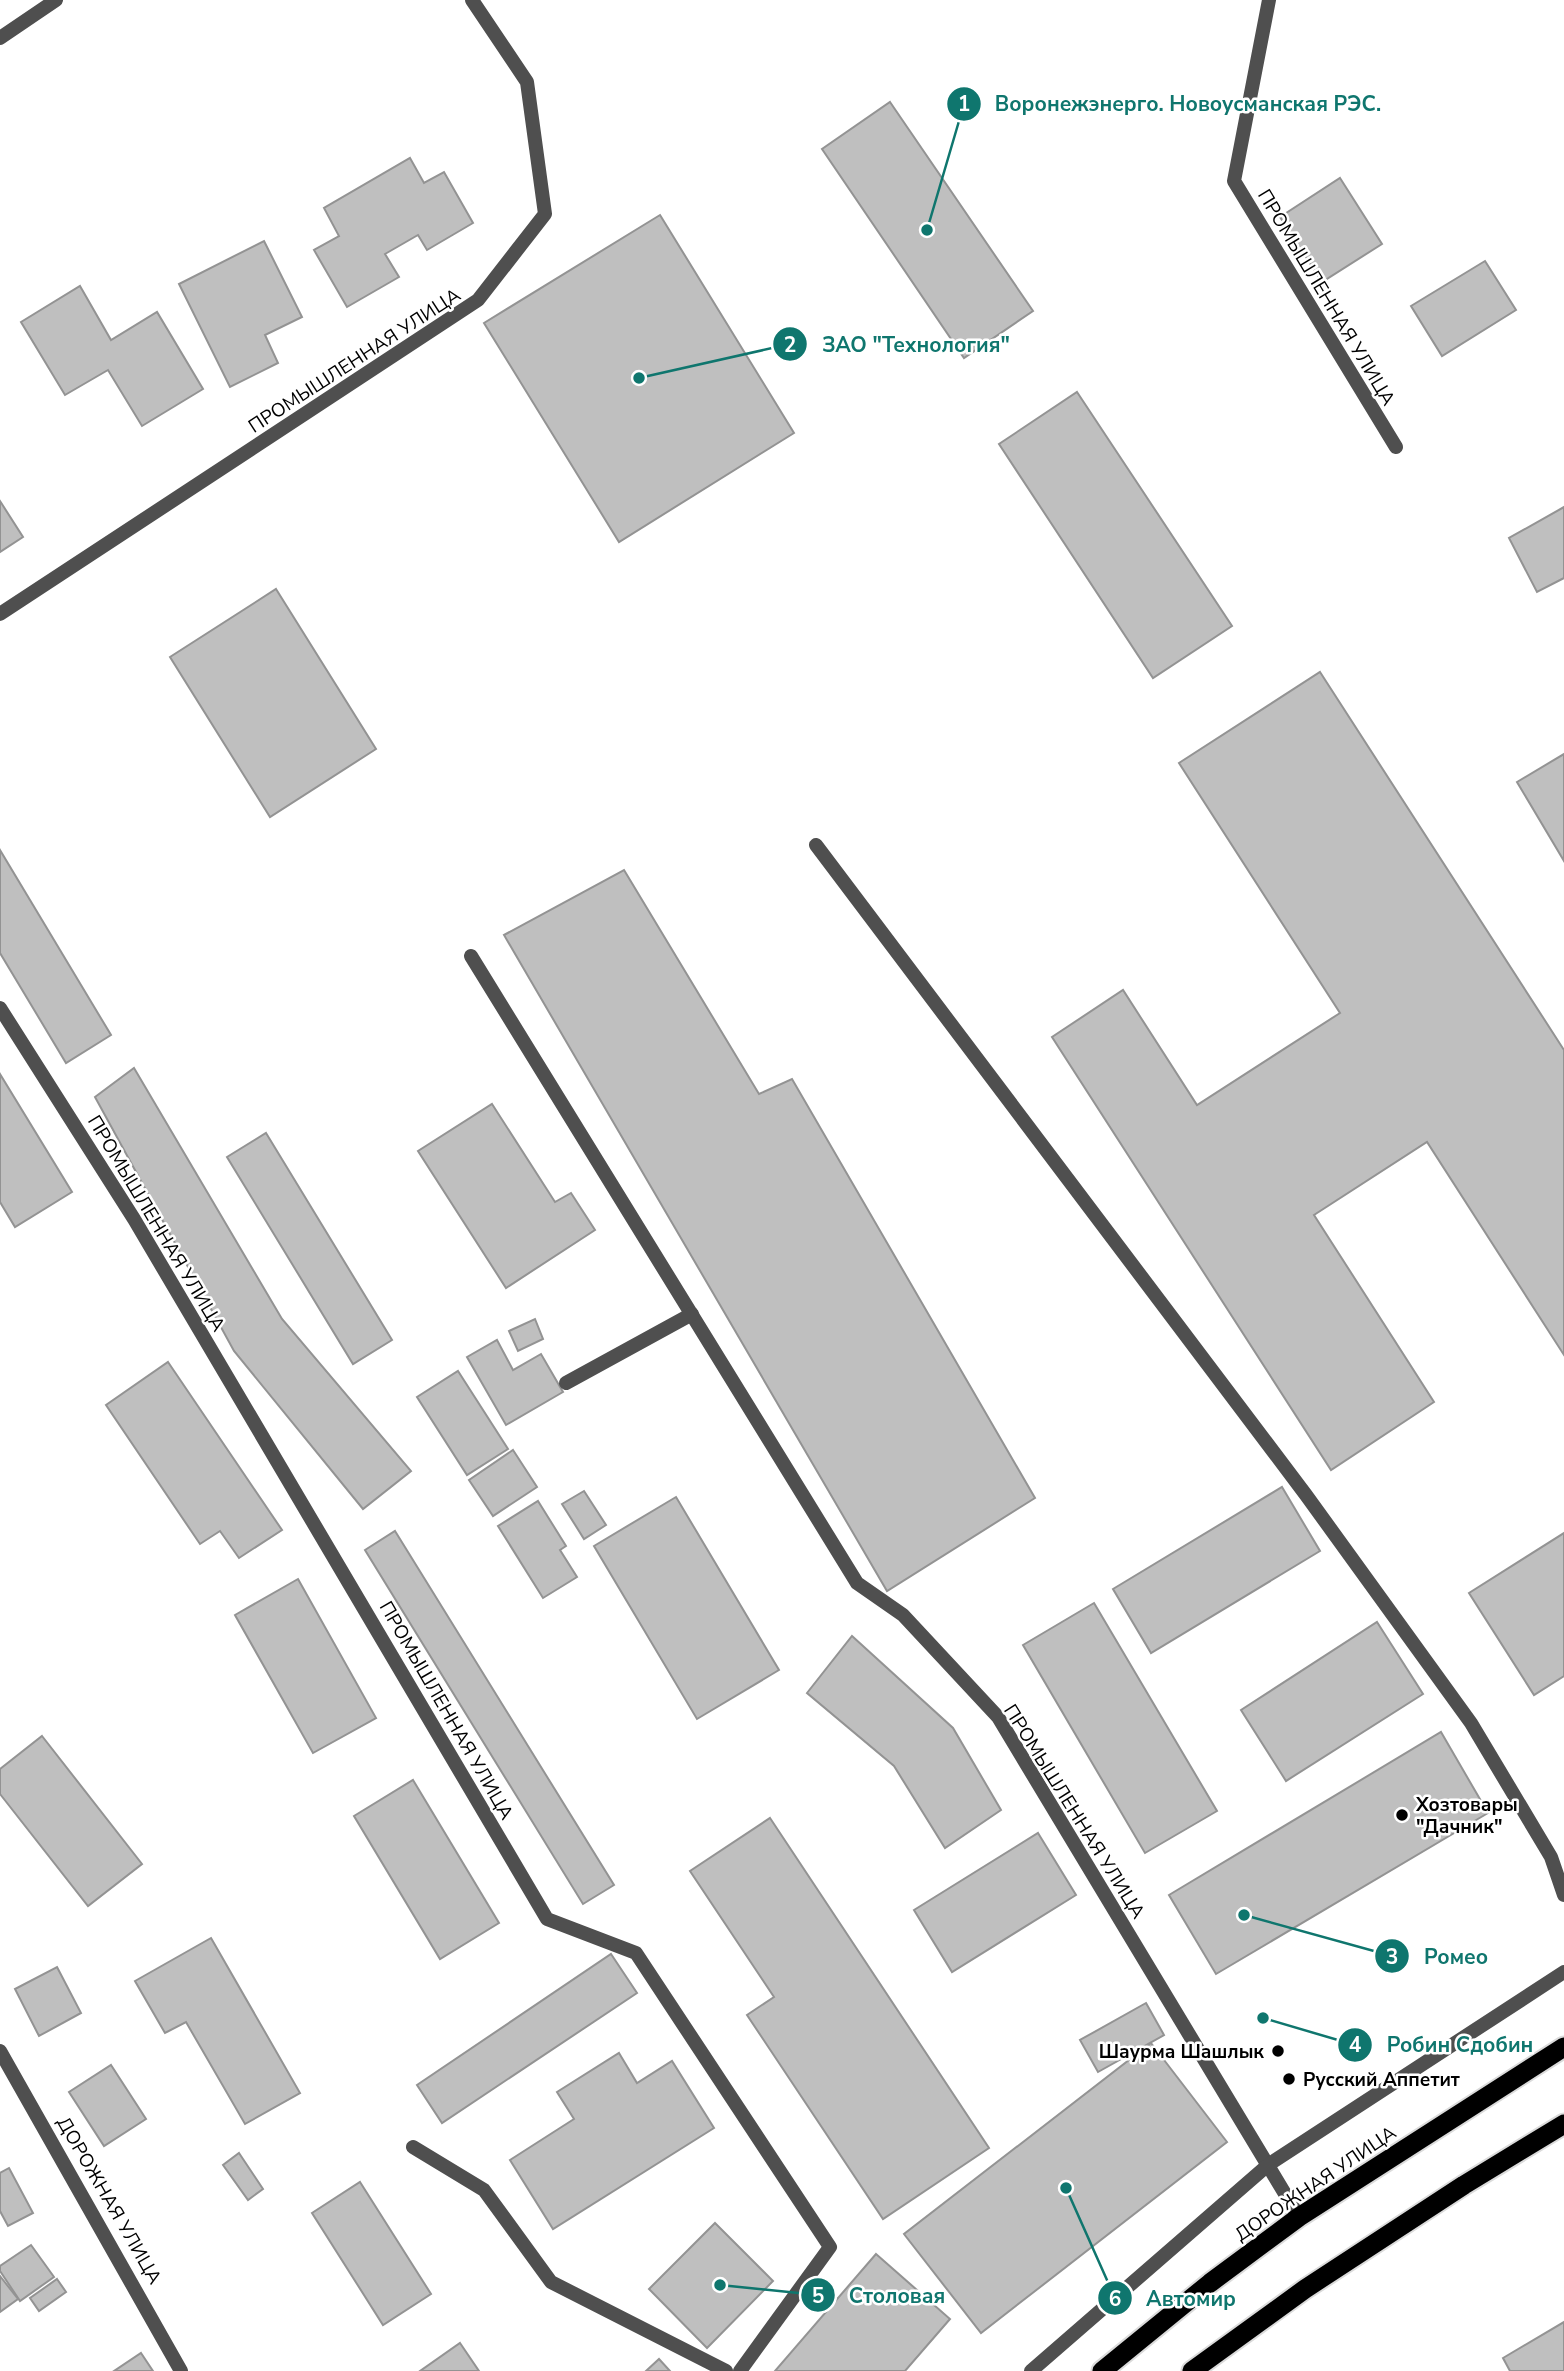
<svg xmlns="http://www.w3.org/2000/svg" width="1564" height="2371" font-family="'Nunito Sans',sans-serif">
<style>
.building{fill:#bfbfbf;stroke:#939393;stroke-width:2}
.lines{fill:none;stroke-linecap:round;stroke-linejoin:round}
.trunk-casing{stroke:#dbdbdb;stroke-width:23}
.service{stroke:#4f4f4f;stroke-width:14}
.minor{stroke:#4f4f4f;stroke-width:14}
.trunk{stroke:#000;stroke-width:19}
.poi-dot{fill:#000;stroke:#fff;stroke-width:2.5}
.labels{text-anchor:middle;stroke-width:5;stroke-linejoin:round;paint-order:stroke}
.street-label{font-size:19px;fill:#000;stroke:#fff}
.poi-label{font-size:19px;font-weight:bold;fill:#000;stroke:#fff;text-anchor:start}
.leader{fill:none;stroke:#0f766e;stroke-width:2.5}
.callout-dot{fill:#0f766e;stroke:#fff;stroke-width:2.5}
.mark-label{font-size:21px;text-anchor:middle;font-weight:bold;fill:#fff}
.callout-label{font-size:21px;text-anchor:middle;font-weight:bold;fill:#0f766e;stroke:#fff;stroke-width:5;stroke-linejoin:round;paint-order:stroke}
</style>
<rect width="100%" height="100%" fill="#fff"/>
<g class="building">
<path d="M890,102L1033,311L964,358L822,149Z"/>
<path d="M410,158L424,183L444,172L473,223L427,250L418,235L385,254L399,277L347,307L314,250L339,236L324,208Z"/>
<path d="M1340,178L1382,244L1322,282L1280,217Z"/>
<path d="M660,215L794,433L619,542L484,323Z"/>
<path d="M264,241L302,317L265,335L278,363L230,387L179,284Z"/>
<path d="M1485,261L1516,310L1442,356L1411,306Z"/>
<path d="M80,286L111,340L157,312L203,389L142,426L108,370L65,395L21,322Z"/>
<path d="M1077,392L1232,626L1153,678L999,444Z"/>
<path d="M0,501L23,537L0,552Z"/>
<path d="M1564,507V578L1537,592L1509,538Z"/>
<path d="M276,589L376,749L270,817L170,657Z"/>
<path d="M1320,672L1564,1050V1355L1427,1142L1314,1215L1434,1402L1331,1470L1052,1037L1123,990L1197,1105L1340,1013L1179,763Z"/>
<path d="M1564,754V861L1517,782Z"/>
<path d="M0,850L111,1035L66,1063L0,953Z"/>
<path d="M624,870L759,1094L792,1079L1035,1498L887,1591L504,935Z"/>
<path d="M134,1068L282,1319L411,1471L363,1509L234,1351L95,1097Z"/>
<path d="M0,1074L72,1192L15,1227L0,1202Z"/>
<path d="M492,1104L555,1202L571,1193L595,1230L506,1288L418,1151Z"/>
<path d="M266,1133L392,1340L353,1364L227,1157Z"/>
<path d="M535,1319L543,1339L518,1351L509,1331Z"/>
<path d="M497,1340L513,1370L541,1354L563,1392L506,1425L467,1357Z"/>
<path d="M168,1362L282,1530L239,1558L220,1531L200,1544L106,1405Z"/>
<path d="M458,1371L508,1449L467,1475L417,1397Z"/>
<path d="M513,1450L537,1487L493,1516L469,1480Z"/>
<path d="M1282,1487L1320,1551L1151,1653L1113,1589Z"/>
<path d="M584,1491L606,1525L584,1539L562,1504Z"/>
<path d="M676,1497L779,1670L697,1719L594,1546Z"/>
<path d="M538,1501L566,1546L560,1550L577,1577L543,1598L498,1526Z"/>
<path d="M395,1531L614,1885L583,1904L365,1550Z"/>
<path d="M1564,1533V1676L1534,1695L1469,1593Z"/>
<path d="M298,1579L376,1718L313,1753L235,1615Z"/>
<path d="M1094,1603L1217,1811L1145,1853L1023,1645Z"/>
<path d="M1377,1622L1423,1694L1286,1781L1241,1710Z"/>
<path d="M852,1636L953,1728L1001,1810L945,1848L894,1766L807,1693Z"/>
<path d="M1441,1732L1488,1813L1216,1974L1169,1895Z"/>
<path d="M42,1736L142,1864L88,1906L0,1794V1769Z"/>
<path d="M413,1780L499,1923L440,1959L354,1816Z"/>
<path d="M770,1818L989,2148L883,2219L747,2015L774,1997L690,1871Z"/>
<path d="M1038,1833L1076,1895L952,1972L914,1910Z"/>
<path d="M211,1938L300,2093L245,2124L186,2022L165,2033L135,1981Z"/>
<path d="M611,1954L637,1993L442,2123L417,2085Z"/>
<path d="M57,1967L81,2013L39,2036L15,1989Z"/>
<path d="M1146,2003L1164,2035L1098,2072L1080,2040Z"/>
<path d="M1151,2043L1227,2142L981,2333L904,2234Z"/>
<path d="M619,2053L637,2083L672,2061L714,2128L553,2229L510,2160L574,2119L557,2092Z"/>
<path d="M111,2065L146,2119L104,2146L69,2092Z"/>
<path d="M239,2153L263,2189L248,2200L223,2165Z"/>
<path d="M9,2168L33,2213L8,2226L0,2211V2173Z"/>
<path d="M360,2182L431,2294L383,2325L312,2213Z"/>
<path d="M715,2223L773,2281L707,2348L649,2289Z"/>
<path d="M31,2245L54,2277L20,2301L0,2271V2266Z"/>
<path d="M876,2254L950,2319L905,2371H775Z"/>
<path d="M0,2276L18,2299L0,2312Z"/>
<path d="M57,2279L66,2292L39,2311L30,2298Z"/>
<path d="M1564,2322V2371H1510L1503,2358Z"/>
<path d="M460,2343L479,2371H420Z"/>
<path d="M141,2353L153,2371H114Z"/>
<path d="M659,2359L670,2371H646Z"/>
</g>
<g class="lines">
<defs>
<g id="trunk">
<path d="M1102,2371L1210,2283L1299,2217L1564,2047"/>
<path d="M1192,2371L1305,2289L1464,2185L1564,2124"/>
</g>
</defs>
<use href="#trunk" class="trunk-casing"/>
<g class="service">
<path d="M816,845L1306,1495L1471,1723L1551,1857L1564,1895"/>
<path d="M471,956L857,1583L903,1615L998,1717L1299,2217"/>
<path d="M566,1383L692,1314"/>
<path d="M1031,2371L1268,2165L1564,1972"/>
</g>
<g class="minor">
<path d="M1269,0L1234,181L1396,447"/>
<path d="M0,38L56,0"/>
<path d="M0,614L478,300L545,214L527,82L472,0"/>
<path d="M0,1008L134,1219L547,1919L636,1953L830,2247L740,2371"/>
<path d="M0,2051L181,2371"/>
<path d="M413,2147L484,2190L551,2282L726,2371"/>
</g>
<use href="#trunk" class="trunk"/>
</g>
<g class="poi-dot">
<circle cx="1402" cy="1815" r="7"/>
<circle cx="1278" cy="2051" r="7"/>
<circle cx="1289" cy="2079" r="7"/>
</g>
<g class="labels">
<g class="street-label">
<text transform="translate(1327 297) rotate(59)" y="7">ПРОМЫШЛЕННАЯ УЛИЦА</text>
<text transform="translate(354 360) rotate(-33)" y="7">ПРОМЫШЛЕННАЯ УЛИЦА</text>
<text transform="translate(157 1223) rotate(59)" y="7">ПРОМЫШЛЕННАЯ УЛИЦА</text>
<text transform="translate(447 1710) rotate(60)" y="7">ПРОМЫШЛЕННАЯ УЛИЦА</text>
<text transform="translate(1075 1811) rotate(58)" y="7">ПРОМЫШЛЕННАЯ УЛИЦА</text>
<text transform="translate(1315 2183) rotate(-34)" y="7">ДОРОЖНАЯ УЛИЦА</text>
<text transform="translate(110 2200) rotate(60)" y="7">ДОРОЖНАЯ УЛИЦА</text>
</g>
<g class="poi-label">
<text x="1416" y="1811">Хозтовары<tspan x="1416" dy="22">"Дачник"</tspan></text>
<text x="1264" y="2058" text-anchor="end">Шаурма Шашлык</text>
<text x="1303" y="2086">Русский Аппетит</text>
</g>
</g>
<path class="leader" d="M927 230L964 104M639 378L790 344M1244 1915L1392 1956M1263 2018L1355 2045M720 2285L818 2295M1066 2188L1115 2298"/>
<g class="callout-dot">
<circle cx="927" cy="230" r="7"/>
<circle cx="639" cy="378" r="7"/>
<circle cx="1244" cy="1915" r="7"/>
<circle cx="1263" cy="2018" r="7"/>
<circle cx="720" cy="2285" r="7"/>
<circle cx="1066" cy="2188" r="7"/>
<circle cx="964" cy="104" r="18"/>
<circle cx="790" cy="344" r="18"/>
<circle cx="1392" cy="1956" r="18"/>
<circle cx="1355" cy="2045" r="18"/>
<circle cx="818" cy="2295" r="18"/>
<circle cx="1115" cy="2298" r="18"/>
</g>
<g class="mark-label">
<text x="964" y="111">1</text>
<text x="790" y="352">2</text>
<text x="1392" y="1964">3</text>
<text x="1355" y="2052">4</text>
<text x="818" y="2303">5</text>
<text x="1115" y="2306">6</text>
</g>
<g class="callout-label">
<text x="1188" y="111">Воронежэнерго. Новоусманская РЭС.</text>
<text x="916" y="352">ЗАО "Технология"</text>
<text x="1456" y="1964">Ромео</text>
<text x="1460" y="2052">Робин Сдобин</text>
<text x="897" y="2303">Столовая</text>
<text x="1191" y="2306">Автомир</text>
</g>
</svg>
